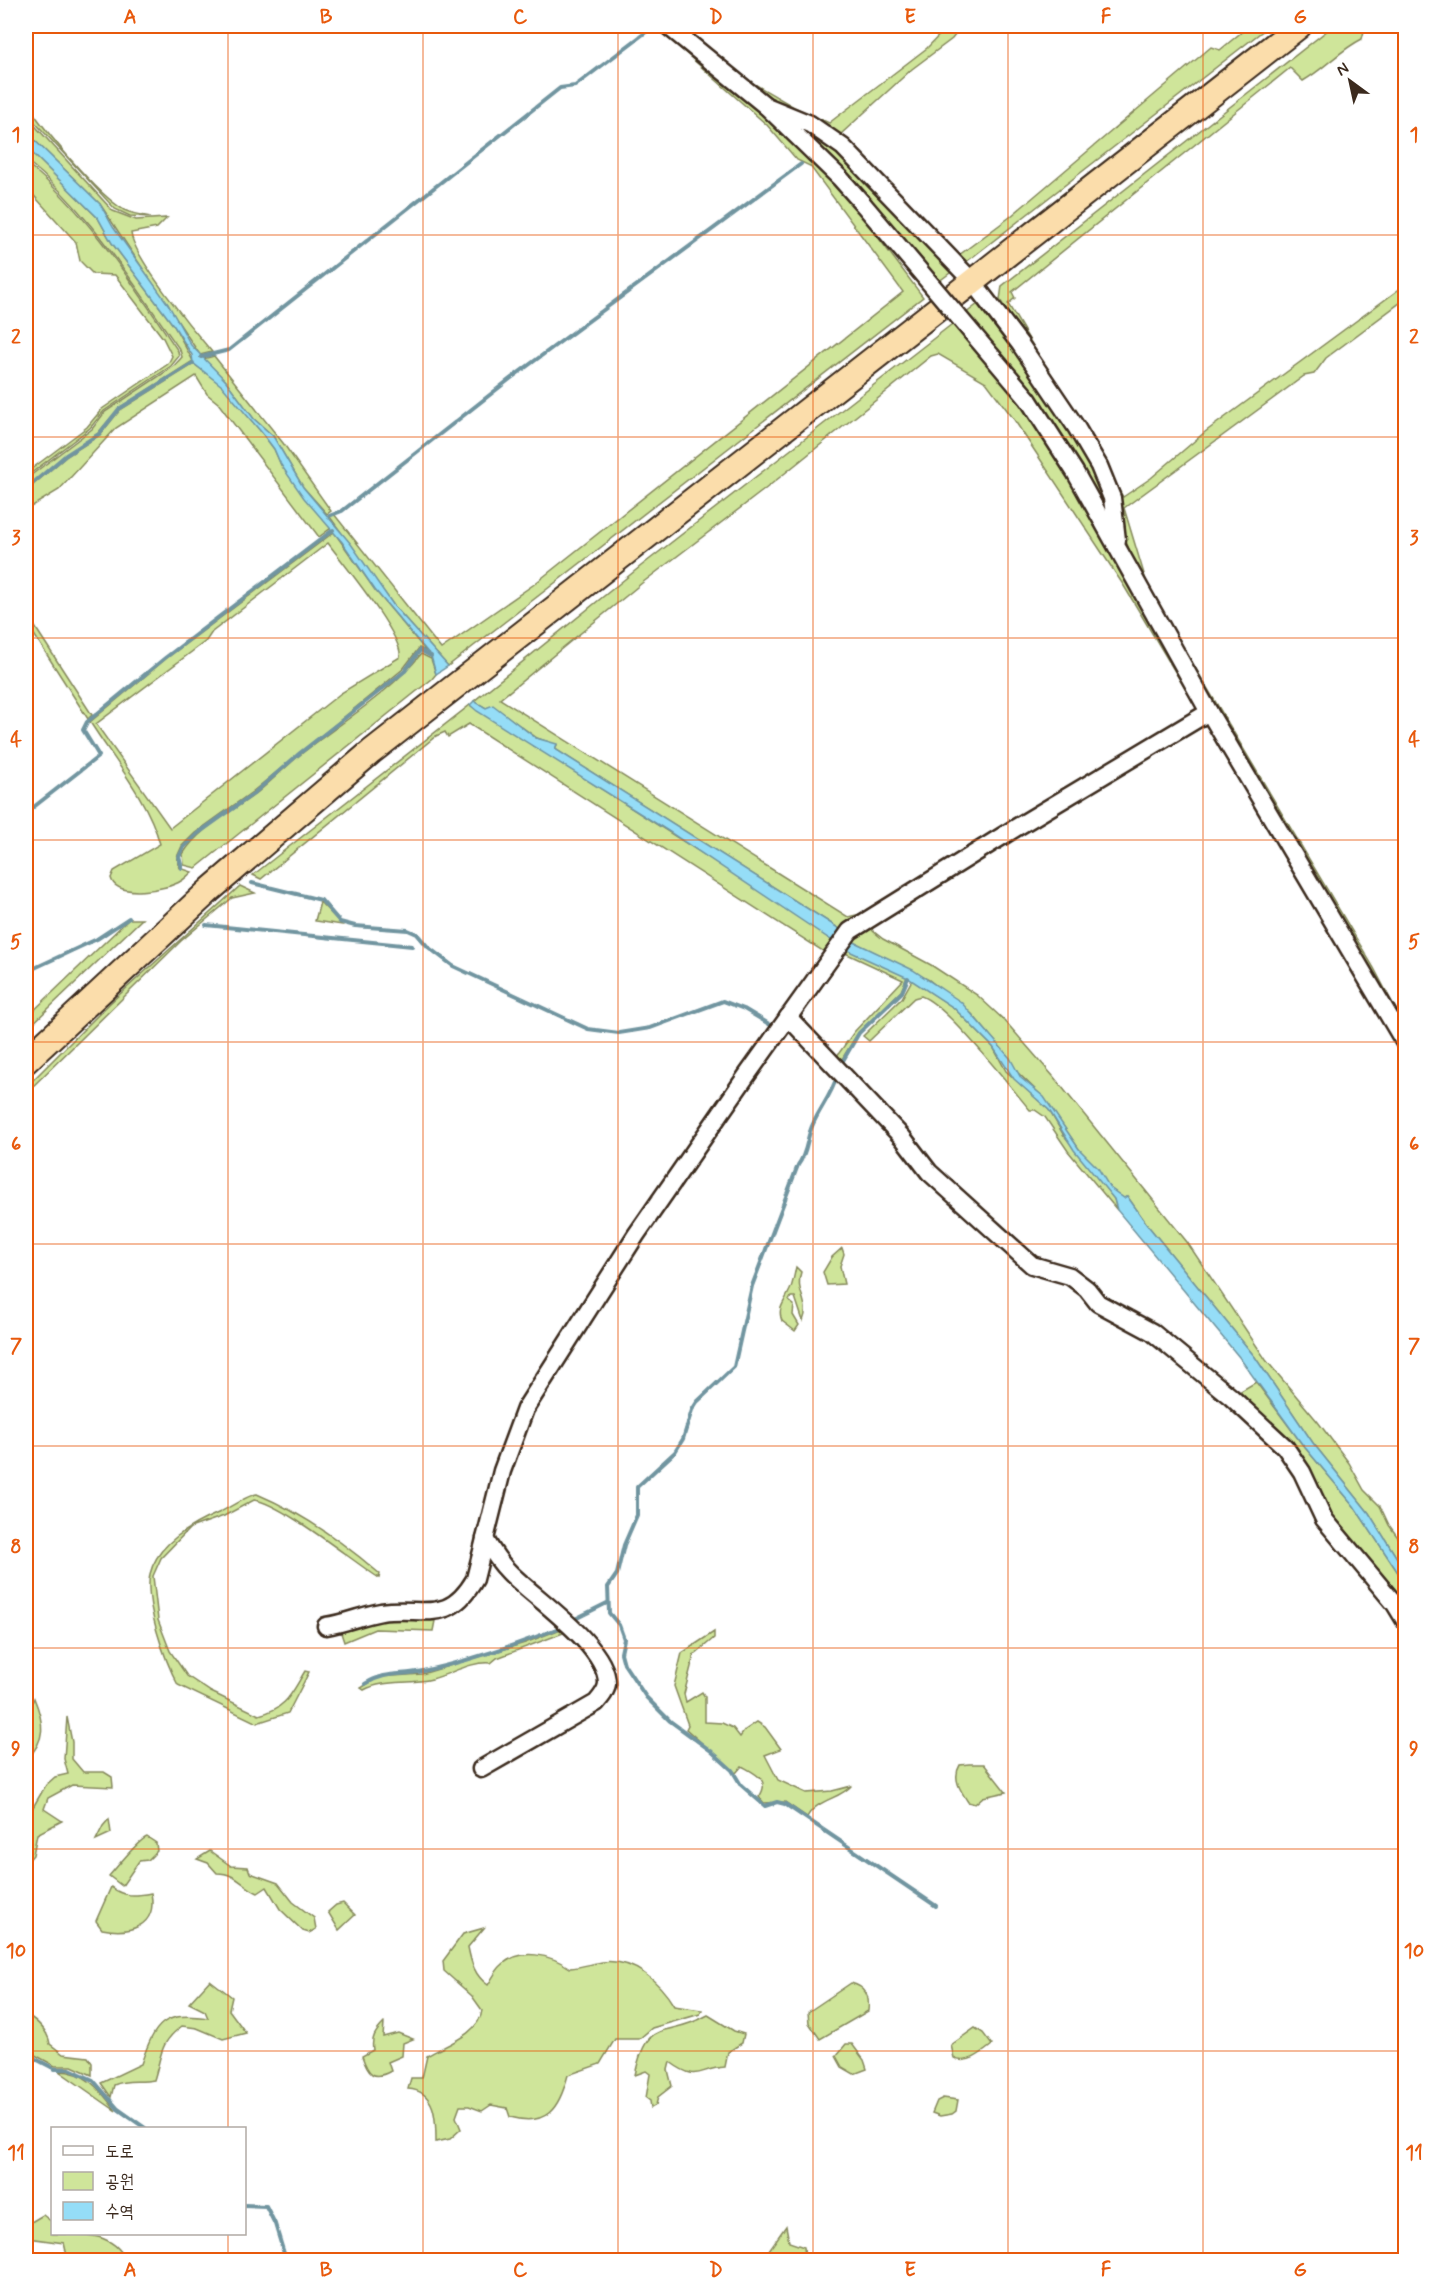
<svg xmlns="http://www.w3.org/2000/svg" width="1431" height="2286" font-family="Mynerve,'Poor Story',sans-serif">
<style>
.green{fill:#cfe59a;stroke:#85885c;stroke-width:1.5;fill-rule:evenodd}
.water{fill:#95ddf7;stroke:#7195a0;stroke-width:1.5}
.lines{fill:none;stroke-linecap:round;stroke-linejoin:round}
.stream{stroke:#7195a0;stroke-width:4}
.minor-casing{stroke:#3b2a1e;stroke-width:21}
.highway-casing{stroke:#3b2a1e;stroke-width:28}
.minor{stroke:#fff;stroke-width:16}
.highway{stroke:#fbddab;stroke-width:24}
.minor-bridge-casing{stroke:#3b2a1e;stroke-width:21;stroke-linecap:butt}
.minor-bridge{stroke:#fff;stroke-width:16}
.grid{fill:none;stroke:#e8590c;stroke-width:1.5;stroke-opacity:0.55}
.neatline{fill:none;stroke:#e8590c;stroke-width:2}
.grid-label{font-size:20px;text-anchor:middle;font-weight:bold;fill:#e8590c}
</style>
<rect width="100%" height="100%" fill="#fff"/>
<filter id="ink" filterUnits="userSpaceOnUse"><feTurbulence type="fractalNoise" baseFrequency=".0167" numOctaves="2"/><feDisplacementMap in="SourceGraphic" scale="12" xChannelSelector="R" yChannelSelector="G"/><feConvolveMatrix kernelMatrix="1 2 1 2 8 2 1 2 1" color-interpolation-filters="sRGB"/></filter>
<g filter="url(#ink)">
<g class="green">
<path d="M655,26H664L761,107L844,192L923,297L448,666L394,606L330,517L334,514L441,649L533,585L903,292L810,166L797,160L767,125Z"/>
<path d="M948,26H962L952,39L912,69L841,134L959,255L1010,217L1211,47L1220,50L1249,26H1269L961,266L889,190L734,72L794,107L829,123L927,48Z"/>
<path d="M1333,26H1382L1364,31L1362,39C1340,50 1324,69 1303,81L1290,68L1012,292L1015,298L1008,304L1123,497L1151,478L1205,432L1405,285V299L1326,358L1314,374L1304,376L1124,508L1147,584L1159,607L1374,968L1405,1027V1037L1135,568L1122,529L1077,421L1000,300L1002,286Z"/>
<path d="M26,102C44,130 97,194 124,210C133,214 142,215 151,217L130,216L115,209L30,117L26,111Z"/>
<path d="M26,116L113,211L136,220L167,218L157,228L131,233C134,258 193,330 212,352L200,355L100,204L26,132Z"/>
<path d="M800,128L818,132L954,270L934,285Z"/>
<path d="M26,147L98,218L112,243L174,326L193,361L119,408L98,433L66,455L26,488V479L92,429L105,412L173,367L182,357L180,350C133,284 90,211 26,160Z"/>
<path d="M26,163C89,213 133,285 178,351L179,356L171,366L104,411L90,428L26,477V473L87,427L102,409L168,364L172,356L163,338L115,275L93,274L80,261L76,242L26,187Z"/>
<path d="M983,300L1024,357L1098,476L1111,522L1055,449L1201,707L1199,712L1124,586L1013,418L986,382L938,354L931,356L764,490L642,583L500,699L848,917L873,911L846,933L555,749L557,745L537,738L493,706L486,708L474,701L641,566Z"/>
<path d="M214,356L283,443L331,511L327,514L303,487L273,436L254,419L226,381L203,359Z"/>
<path d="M194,364L223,386L262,433L274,449L281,465L331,528L319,537L218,403L207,394L196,376L116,428L59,490L26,510V491L67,456L100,435L120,410Z"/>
<path d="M334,532L375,590L426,651L419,648L403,669L252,792L195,833L182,846L177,857L180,868L192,872C188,875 185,879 181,881C167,890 116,899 111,878L114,871L160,844C148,800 114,760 90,722L167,658ZM328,543C342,562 404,637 400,657L341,693L170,828L96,724L206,641L212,632Z"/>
<path d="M26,613L92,715L88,719L26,622Z"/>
<path d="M421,654L431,659L436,674L432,679L196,868L184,865L183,854C199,828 229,814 253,796C271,782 287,765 305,751C342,722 393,690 421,654Z"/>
<path d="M470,705L764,893L837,944L829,955L469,724L448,737L445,732L436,736L261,879L253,875Z"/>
<path d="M240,886L255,893L232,898L181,941L26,1093V1087L110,1003Z"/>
<path d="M320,902L342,925L315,921Z"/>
<path d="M129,919H142L26,1030V1018Z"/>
<path d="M869,922L873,931L883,939L931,965L977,995L1005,1021L1053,1076L1187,1242L1266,1360L1318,1422L1349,1463L1364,1490L1380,1506L1389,1525L1405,1547V1571L1369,1513L1313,1443L1255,1357L1149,1227L1127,1196L1124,1199L1110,1188L1079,1149L1044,1098L1014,1069L1009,1058L972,1014L929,980L850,940Z"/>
<path d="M845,947L907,977L901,991L858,1033L839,1064L834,1060L854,1032L903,980L843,952Z"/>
<path d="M912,980L954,1008L993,1047L1006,1071L1049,1110L1063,1134L1114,1199L1117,1210L1068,1151L1045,1117L1035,1110H1030C1009,1085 947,1005 921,996L914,998L869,1041L863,1036L902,998Z"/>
<path d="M842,1248L844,1254L840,1266L844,1284L827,1285L823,1272L832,1257Z"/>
<path d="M796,1267L801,1272C794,1291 811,1303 803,1321L795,1297H791L789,1301L794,1305L793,1315L799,1325L795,1331L782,1321C777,1308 784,1303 789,1292C793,1285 794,1275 796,1267Z"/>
<path d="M1256,1382L1302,1444L1354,1506L1405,1583V1614L1234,1395Z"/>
<path d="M257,1494C302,1513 343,1542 380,1574L379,1578C351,1560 281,1503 254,1500L224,1516L190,1528L161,1558L153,1576L158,1620L170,1651L187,1676L211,1692L259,1715C287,1708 291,1694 305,1671L309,1672L288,1713L257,1723L178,1685C165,1661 144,1602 150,1574C157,1544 191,1525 216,1514C228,1509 247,1495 257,1494Z"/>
<path d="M412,1618L435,1621L433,1631L375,1629L344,1642L341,1633L379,1619Z"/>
<path d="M566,1627L571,1630L497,1658L491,1663C471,1661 451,1674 432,1679C409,1685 384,1679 364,1690L361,1688L379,1677L422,1674L525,1643Z"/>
<path d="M714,1632V1638L694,1655L684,1694L686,1702L702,1692L705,1697V1722L722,1723L733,1728L740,1737L745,1730L757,1722L765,1727L781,1749L765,1755L778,1780L806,1793L832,1791L851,1786C840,1799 817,1799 807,1817L785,1802L764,1803L759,1797C771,1780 756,1774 742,1766L736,1773L686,1729L688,1725L674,1686L682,1653Z"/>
<path d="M34,1698C44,1722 47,1740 26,1760V1716Z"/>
<path d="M67,1717L72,1742V1759L83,1772H104L112,1777L113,1787L72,1785L48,1798L44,1809L62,1821L37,1834L33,1855L26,1863V1819L46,1785L55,1777L68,1774L64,1759Z"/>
<path d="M969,1764H984L1006,1792L983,1797L975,1804L968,1802C960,1790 952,1778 960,1765Z"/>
<path d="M109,1819L111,1833L96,1840L103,1826Z"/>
<path d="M147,1837L156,1843L157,1851L148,1860L139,1861L122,1886L109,1876C117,1867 138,1840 147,1837Z"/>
<path d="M210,1851L231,1866L248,1867L250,1873L278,1883L293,1902L314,1918L316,1929L309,1933L303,1931L280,1909L267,1887L258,1893C242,1886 236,1873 217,1873L208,1863L197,1859Z"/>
<path d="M111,1887C124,1897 135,1896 151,1893C158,1928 128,1934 102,1929L96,1921Z"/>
<path d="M343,1903L355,1915L339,1930L328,1912L336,1905Z"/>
<path d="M484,1928L468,1947C471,1963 475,1976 488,1985C492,1979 496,1970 502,1965C520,1947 551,1955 570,1968C581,1967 591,1964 602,1962C633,1958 660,1982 674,2006L702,2010L700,2014L652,2028L639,2039H615L600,2064L568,2075C559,2109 547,2127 510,2117L507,2108L491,2105L482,2111L469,2106H460L456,2117L461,2129L450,2139L436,2142C436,2118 436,2091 408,2089L411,2078H422L427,2056C445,2045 480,2034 482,2010L472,1996L444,1971L443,1961L463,1934Z"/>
<path d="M210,1980L232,1997L229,2010L246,2033L223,2039L197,2028L182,2026C159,2043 162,2055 154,2080C139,2083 127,2079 114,2085L111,2097L101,2083L141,2064C155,2023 163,2011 208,2018L205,2011L189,2003Z"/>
<path d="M851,1983C866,1987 870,1996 868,2011L820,2039L809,2023L808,2012Z"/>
<path d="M26,2014C37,2021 48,2030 50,2044L63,2054L88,2057L92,2063V2075L72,2066H55L26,2050Z"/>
<path d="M708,2015L734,2031L744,2034L742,2043L728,2052L725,2067C698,2068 700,2084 670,2062L668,2070L672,2086L658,2097L656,2105L651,2108L650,2101L646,2098L650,2074L646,2071L635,2075C648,2014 664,2040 708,2015Z"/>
<path d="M384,2023L383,2037L398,2033L413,2039L403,2043L402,2056L388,2062L391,2071C373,2081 368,2074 362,2056L373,2050C371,2038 375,2032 384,2023Z"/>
<path d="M975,2028L983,2033L992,2045C982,2053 966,2066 954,2058L951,2045Z"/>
<path d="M846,2044H852L864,2060L867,2069L854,2074L842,2067L836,2056Z"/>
<path d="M59,2071C87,2071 101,2091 116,2111Z"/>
<path d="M943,2098L958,2100L956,2111L952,2114L940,2116L932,2113L937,2101Z"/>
<path d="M43,2215L52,2222V2234C80,2234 113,2231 126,2260H68L64,2243L28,2238L29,2255L51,2256L52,2260H26V2225Z"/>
<path d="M786,2226L789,2242L804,2247L805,2260H765L764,2257Z"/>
</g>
<g class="water">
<path d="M26,132L100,204L113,227L168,304L191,345L226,381L254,419L273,436L303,487L351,544L394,606L448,666L436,674L431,656L375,590L342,542L304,498L281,465L274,449L262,433L222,386L193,363L192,355L174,326L112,243L98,218L26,147Z"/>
<path d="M474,701L486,708L493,705L536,738L557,744L555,749L846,933L837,944L668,831L477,711L470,705Z"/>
<path d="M850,940L913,970L961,1002L1010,1058L1021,1078L1044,1097L1079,1149L1098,1168L1110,1188L1124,1198L1127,1196L1149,1227L1255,1357L1313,1443L1369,1513L1405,1571V1583L1354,1506L1302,1444L1239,1357L1117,1210L1114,1199L1074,1150L1049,1110L1014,1079L993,1047L954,1008L908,978L851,952L845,947Z"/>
</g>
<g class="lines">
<g class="stream">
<path d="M201,357L229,350L560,88L575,86L654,26"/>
<path d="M26,489L66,455L99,434L119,409L193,363"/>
<path d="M329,516L342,511L510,379L801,164"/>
<path d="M26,813L99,756L83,730L87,722L165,658L333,530"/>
<path d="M182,868L179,857L184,847L197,834L253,794L300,753L405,671L420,650L431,656"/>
<path d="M252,883L321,900L340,922L355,926L408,930L417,934L428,947L453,966L588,1029L619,1033L650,1028L723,1001L744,1009L774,1027"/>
<path d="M206,925L412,946"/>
<path d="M26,972L97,939L129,918"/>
<path d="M841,1064L859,1033L902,992L908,978"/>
<path d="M837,1076C832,1094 820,1108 813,1124C806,1138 808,1152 798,1165L752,1286L734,1367L697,1402L692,1410L683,1439L675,1452L637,1487V1515L624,1545L617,1574L608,1587L609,1613L619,1625L624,1639L621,1653L624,1664L646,1697L670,1721L711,1751L732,1770L741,1785L765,1806L777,1802L785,1804L936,1906"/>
<path d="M573,1620L607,1603"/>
<path d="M365,1684C386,1671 400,1676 423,1671C470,1661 519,1644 564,1626"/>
<path d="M26,2054L55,2069H70L93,2080L118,2109L145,2128"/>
<path d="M244,2205L266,2206L275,2224L286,2260"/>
</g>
<defs>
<g id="minor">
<path d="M668,26L766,106L840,178L863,204"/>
<path d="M766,106L810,124L843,147L971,280L1020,344L1076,427L1099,466L1112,498L1117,540"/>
<path d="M1028,399L1075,472L1209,712L1406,1045"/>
<path d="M788,1017L903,1138L929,1172L1032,1265L1070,1276L1087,1289L1098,1303L1152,1332L1231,1397L1285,1447L1302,1472L1324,1519L1395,1604L1406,1622"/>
<path d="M326,1626C346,1623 363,1615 381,1612C423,1606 448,1626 475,1579L502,1471L525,1409L636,1235L747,1075L850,931L1017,827L1209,712"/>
<path d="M481,1769L596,1703C601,1697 606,1692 607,1684C608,1646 533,1597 509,1572C499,1562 492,1551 485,1539"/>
</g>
<path id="highway" d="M26,1061L211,889L371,752L1299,26"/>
</defs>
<use href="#minor" class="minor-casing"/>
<use href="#highway" class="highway-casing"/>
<use href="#minor" class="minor"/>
<use href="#highway" class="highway"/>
<defs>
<path id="minor-bridge" d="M863,204L1028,399"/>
</defs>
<use href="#minor-bridge" class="minor-bridge-casing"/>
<use href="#minor-bridge" class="minor-bridge"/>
</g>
</g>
<path class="grid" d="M228,26V2128M423,26V2260M618,26V2260M813,26V2260M1008,26V2260M1203,26V2260M26,235H1406M26,437H1406M26,638H1406M26,840H1406M26,1042H1406M26,1244H1406M26,1446H1406M26,1648H1406M26,1849H1406M26,2051H1406M228,2234V2260"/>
<rect width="1431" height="2286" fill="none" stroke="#fff" stroke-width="66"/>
<rect x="51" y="2127" width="195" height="108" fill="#ffffff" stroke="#b1aaa5" stroke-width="1.5"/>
<rect x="63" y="2146" width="30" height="9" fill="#ffffff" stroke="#b1aaa5" stroke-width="1.5"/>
<text x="105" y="2157" font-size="18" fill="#3b2a1e">도로</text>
<rect x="63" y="2172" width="30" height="18" fill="#cfe59a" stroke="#b1aaa5" stroke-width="1.5"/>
<text x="105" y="2187" font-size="18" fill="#3b2a1e">공원</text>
<rect x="63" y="2202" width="30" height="18" fill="#95ddf7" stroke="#b1aaa5" stroke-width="1.5"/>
<text x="105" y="2217" font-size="18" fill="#3b2a1e">수역</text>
<g transform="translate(1350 81) rotate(327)" stroke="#ffffff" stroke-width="4.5" paint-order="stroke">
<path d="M0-4.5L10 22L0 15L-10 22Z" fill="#3b2a1e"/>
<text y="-9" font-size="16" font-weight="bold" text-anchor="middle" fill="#3b2a1e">N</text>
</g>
<rect x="33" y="33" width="1365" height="2220" class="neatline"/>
<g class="grid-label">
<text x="130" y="23">A</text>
<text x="326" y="23">B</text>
<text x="520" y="23">C</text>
<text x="716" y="23">D</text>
<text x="910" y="23">E</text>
<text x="1106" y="23">F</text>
<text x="1300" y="23">G</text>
<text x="16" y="141">1</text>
<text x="1414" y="141">1</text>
<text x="16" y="343">2</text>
<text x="1414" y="343">2</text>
<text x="16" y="544">3</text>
<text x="1414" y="544">3</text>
<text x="16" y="746">4</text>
<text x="1414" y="746">4</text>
<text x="16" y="948">5</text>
<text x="1414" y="948">5</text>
<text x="16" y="1150">6</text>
<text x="1414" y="1150">6</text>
<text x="16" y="1352">7</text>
<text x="1414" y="1352">7</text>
<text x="16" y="1553">8</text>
<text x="1414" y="1553">8</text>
<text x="16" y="1755">9</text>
<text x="1414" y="1755">9</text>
<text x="16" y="1957">10</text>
<text x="1414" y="1957">10</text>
<text x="16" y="2159">11</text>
<text x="1414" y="2159">11</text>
<text x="130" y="2276">A</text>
<text x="326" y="2276">B</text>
<text x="520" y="2276">C</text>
<text x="716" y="2276">D</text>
<text x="910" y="2276">E</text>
<text x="1106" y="2276">F</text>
<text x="1300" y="2276">G</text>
</g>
</svg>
